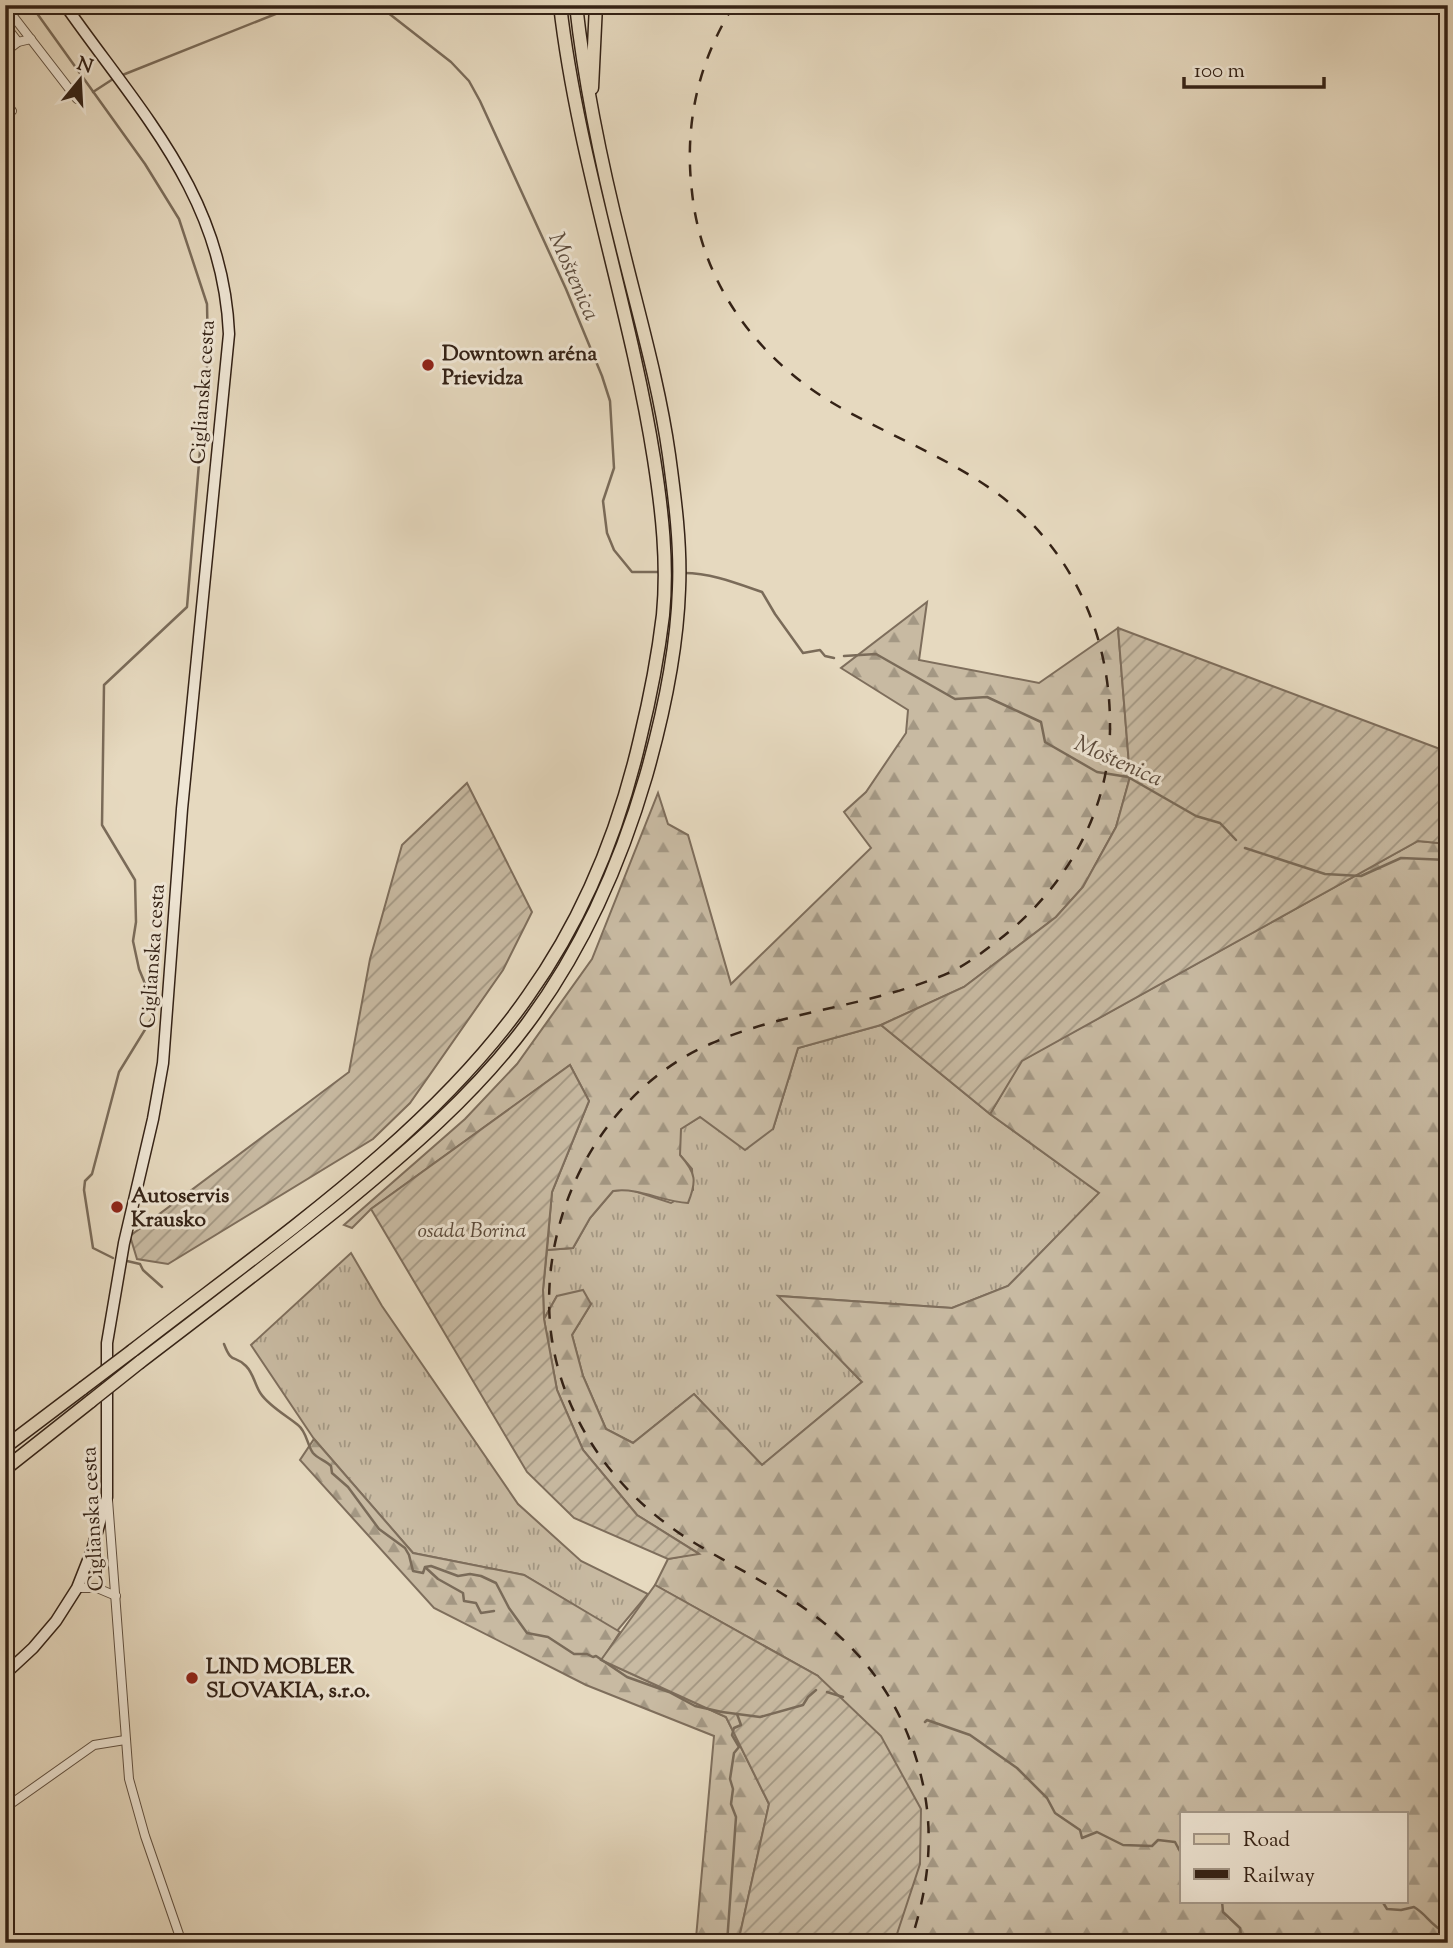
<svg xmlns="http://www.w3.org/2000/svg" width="1453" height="1948" font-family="'Sorts Mill Goudy',serif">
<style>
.grass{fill:url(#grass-tufts);stroke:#7e6e5c;stroke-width:2}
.forest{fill:url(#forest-firs);stroke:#7e6e5c;stroke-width:2;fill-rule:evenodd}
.garden{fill:url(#garden-furrows);stroke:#7e6e5c;stroke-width:2}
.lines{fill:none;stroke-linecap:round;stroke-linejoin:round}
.stream{stroke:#7a6b59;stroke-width:2.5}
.street-casing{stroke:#605040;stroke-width:10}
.secondary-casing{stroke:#342216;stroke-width:13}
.primary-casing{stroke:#342216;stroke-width:15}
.street{stroke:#efe6d5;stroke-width:8}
.secondary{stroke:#efe6d5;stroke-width:10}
.primary{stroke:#e6d9bf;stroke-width:12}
.rail{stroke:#342216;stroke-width:2.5;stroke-dasharray:12 12;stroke-linecap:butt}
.primary-bridge-casing{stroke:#342216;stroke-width:15;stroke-linecap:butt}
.primary-bridge{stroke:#e6d9bf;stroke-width:12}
.poi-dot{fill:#8f2418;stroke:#efe6d5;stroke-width:2.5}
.labels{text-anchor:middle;stroke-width:6;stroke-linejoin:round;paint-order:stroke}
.poi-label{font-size:21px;font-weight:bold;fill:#342216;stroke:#efe6d5;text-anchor:start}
.street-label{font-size:21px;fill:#342216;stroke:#efe6d5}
.park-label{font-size:21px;font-style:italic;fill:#594839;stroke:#efe6d5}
.water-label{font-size:23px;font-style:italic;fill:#5d4c3d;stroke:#efe6d5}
</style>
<defs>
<pattern id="grass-tufts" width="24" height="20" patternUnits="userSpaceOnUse" patternTransform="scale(1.75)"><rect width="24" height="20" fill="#c8baa2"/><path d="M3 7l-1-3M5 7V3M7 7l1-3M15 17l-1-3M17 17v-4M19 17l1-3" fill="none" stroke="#a39783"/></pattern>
<pattern id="forest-firs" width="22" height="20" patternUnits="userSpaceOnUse" patternTransform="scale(1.75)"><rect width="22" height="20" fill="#c8baa2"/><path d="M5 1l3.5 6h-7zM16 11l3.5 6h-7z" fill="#a39783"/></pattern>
<pattern id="garden-furrows" width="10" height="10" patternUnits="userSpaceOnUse" patternTransform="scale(1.75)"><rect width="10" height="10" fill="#c8baa2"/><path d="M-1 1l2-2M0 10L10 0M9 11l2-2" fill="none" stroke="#a39783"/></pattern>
</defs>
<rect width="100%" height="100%" fill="#e6d9bf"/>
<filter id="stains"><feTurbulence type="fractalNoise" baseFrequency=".00286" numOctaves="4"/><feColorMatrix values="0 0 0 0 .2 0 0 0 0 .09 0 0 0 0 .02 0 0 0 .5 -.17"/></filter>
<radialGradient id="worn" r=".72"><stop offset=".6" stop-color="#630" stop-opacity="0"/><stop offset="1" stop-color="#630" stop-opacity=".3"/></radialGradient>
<g class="grass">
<path d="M881,1025L990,1114L1100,1193L1008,1286L952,1308L779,1296L862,1382L762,1465L694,1394L633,1443L606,1429L583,1376L572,1335L591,1304L557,1296L544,1319L543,1290L547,1250L573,1248L590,1218L613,1191L628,1189L671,1203L693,1190L692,1169L680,1155V1129L700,1117L773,1129L798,1048Z"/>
<path d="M351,1253L382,1306L518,1504L581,1561L648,1594L617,1631L524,1575L413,1553L314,1439L251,1345Z"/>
</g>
<g class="forest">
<path d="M927,602L919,660L1039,683L1118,628L1130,777L1116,827L1083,887L1056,917L964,987L881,1025L798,1048L773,1129L745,1150L700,1117L681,1129L680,1155C696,1173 697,1181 688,1203C662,1202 639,1187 613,1191L590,1218L573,1248L547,1250L552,1192L589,1101L570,1065L371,1209L352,1228L344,1225L465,1119L517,1064L592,959L658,793L668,824L688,835L731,984L871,848L844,812L866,792L906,733L908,710L841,668Z"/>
<path d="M1418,841L1448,844V1943H894L818,1676L655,1585L668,1559L698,1553L637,1515L583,1450L557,1390L544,1319L557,1296L583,1290L591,1304L572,1335L583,1376L606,1429L633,1443L694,1394L762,1465L862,1382L778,1296L952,1308L1008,1286L1099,1193L990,1114L1021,1061ZM1182,1813H1406V1901H1182Z"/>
<path d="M314,1439L413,1553L524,1575L620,1632L602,1660L726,1717L769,1804L738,1943H692L696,1938L714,1736L586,1685L434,1608L300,1460Z"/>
</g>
<g class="garden">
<path d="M1118,628L1448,752V844L1418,841L1022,1061L990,1114L881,1025L964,987L1056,917L1083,887L1116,827L1130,777Z"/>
<path d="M467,783L532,912L503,970L410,1103L373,1139L168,1264L137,1259L130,1236L349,1072L370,959L402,845Z"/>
<path d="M570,1065L589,1101L552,1192L543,1290L544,1319L557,1390L583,1450L637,1515L699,1554L668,1559L574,1518L527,1472L371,1209Z"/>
<path d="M655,1585L818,1676L881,1736L921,1809L920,1864L894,1943H738L769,1804L726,1717L601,1660Z"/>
</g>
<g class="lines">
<g class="stream">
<path d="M31,5L145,164L179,219L207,304L208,355L187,607L104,685L102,825L135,880L136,922L133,941L139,969L146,986L145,995L154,1015L119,1072L92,1174L85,1181L84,1190L93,1248L113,1258"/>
<path d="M378,5L451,62L469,81L480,101L566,289L602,376L610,401L614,468L603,501L607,533L614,550L632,572H660"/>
<path d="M120,76L298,5"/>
<path d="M93,92L113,79"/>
<path d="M684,573C711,573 736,583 762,592L775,614L803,653L820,650L825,656L834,658"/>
<path d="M844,656L876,654L955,699L987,697L1041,722L1045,742L1097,772L1128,777L1196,816L1220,823L1236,840"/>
<path d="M1245,848L1325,874L1361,876L1401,858L1448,860"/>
<path d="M127,1261L140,1264L143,1270L162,1287"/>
<path d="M224,1344C232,1365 234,1354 246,1366C254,1374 255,1386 261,1394C269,1406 287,1416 298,1425C307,1432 307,1445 313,1453C317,1458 326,1461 331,1466L332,1473L348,1487L379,1529L405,1548L409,1555L413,1571L423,1573L425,1567L431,1566L458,1576L470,1574L481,1576L496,1583L509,1608L527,1633L548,1637L574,1654H587L593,1657L596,1656L627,1677L669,1692L695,1706L722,1712L760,1717L803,1705L808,1697L816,1690"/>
<path d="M426,1568L438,1579L463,1593L464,1601L476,1603L481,1613L494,1611"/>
<path d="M827,1692L843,1697"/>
<path d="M925,1722L927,1720L970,1735L1017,1768L1047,1798L1055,1813L1080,1830L1082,1838L1097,1832L1123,1845L1152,1846L1158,1840L1175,1842L1182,1855"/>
<path d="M1222,1901L1223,1912L1240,1928L1242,1943"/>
<path d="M1382,1901L1387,1909L1401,1910L1414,1907C1426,1914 1430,1924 1444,1932L1448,1943"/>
<path d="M727,1943L736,1817L731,1804L733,1789L730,1779L734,1753L739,1747L732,1735L734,1728L741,1725L737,1714"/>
</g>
<defs>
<g id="street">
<path d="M6,7L77,99"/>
<path d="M5,25L18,42"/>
<path d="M5,52L18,42L31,39"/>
<path d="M5,101L12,111L5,116"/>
<path d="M108,1500L129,1779L145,1836L182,1943"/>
<path d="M77,1588H97L116,1596"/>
<path d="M5,1808L94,1745L125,1740"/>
</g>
<path id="secondary" d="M5,1674L33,1648L56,1621L77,1588L92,1550L107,1497V1343L124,1243L153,1119L163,1063L182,809L229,334C223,195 140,112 65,5"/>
<g id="primary">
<path d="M592,88L596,5"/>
<path d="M132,1351C265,1247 431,1136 528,996C583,919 619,830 640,739C650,698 658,657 663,615C668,563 662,510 654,459C630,306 578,160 560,5"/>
<path d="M140,1362C207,1311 274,1260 340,1207C407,1152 475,1094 527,1024C583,949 620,865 646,776C663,716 677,652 679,589C681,545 675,499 669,455C659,384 639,316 622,246C602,167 585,87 576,5"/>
<path d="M5,1447L83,1388"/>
<path d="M5,1469L91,1401"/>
</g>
</defs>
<use href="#street" class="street-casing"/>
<use href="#secondary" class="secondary-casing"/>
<use href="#primary" class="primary-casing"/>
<use href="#street" class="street"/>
<use href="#secondary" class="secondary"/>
<use href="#primary" class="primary"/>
<path class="rail" d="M734,5C698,62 684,125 692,192C701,281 755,356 831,402C883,433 941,454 991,489C1069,543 1110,631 1110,724C1111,813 1063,893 992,945C975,958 957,971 936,978C863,1007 782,1012 710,1044C601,1092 537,1216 551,1333C562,1417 612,1488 682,1535C725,1563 774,1585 815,1616C870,1657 905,1710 921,1776C935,1832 929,1888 910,1943"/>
<defs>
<g id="primary-bridge">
<path d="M83,1388L132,1351"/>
<path d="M91,1401L140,1362"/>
</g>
</defs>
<use href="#primary-bridge" class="primary-bridge-casing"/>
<use href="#primary-bridge" class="primary-bridge"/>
</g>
<g class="poi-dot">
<circle cx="428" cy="365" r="7"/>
<circle cx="117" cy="1207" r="7"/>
<circle cx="192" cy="1678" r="7"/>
</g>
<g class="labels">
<g class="poi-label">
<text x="442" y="360">Downtown aréna<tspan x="442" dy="24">Prievidza</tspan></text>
<text x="131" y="1202">Autoservis<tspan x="131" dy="24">Krausko</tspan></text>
<text x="206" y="1673">LIND MOBLER<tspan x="206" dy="24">SLOVAKIA, s.r.o.</tspan></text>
</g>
<g class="street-label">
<text transform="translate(202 392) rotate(-86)" y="7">Ciglianska cesta</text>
<text transform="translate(152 956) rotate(-86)" y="7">Ciglianska cesta</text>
<text transform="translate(92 1519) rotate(-93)" y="7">Ciglianska cesta</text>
</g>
<g class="park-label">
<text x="472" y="1237">osada Borina</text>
</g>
<g class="water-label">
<text transform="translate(575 276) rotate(66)" y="8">Moštenica</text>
<text transform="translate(1119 760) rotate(24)" y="8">Moštenica</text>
</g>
</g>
<rect width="1453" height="1948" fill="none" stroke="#e6d9bf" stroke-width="28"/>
<rect x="7" y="7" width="1439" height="1934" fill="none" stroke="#342216" stroke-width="3.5"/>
<rect x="14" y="14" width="1425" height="1920" fill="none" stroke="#342216" stroke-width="2"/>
<rect x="1180" y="1812" width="228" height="91" fill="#efe6d5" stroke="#a49889" stroke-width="2"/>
<rect x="1194" y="1834" width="35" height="10" fill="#e6d9bf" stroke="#a49889" stroke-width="2"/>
<text x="1243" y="1846" font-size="21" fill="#342216">Road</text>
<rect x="1194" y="1869" width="35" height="10" fill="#342216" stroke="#a49889" stroke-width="2"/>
<text x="1243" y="1882" font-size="21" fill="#342216">Railway</text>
<g transform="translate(80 80) rotate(18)" stroke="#efe6d5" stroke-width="5" paint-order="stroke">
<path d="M0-5L12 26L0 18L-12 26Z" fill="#342216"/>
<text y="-10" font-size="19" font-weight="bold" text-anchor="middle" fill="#342216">N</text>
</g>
<path d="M1184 77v10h140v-10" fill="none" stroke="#342216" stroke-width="3.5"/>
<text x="1194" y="77" font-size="21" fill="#342216" stroke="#efe6d5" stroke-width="5" paint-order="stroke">100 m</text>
<rect width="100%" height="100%" filter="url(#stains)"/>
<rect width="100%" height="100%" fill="url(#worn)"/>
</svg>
